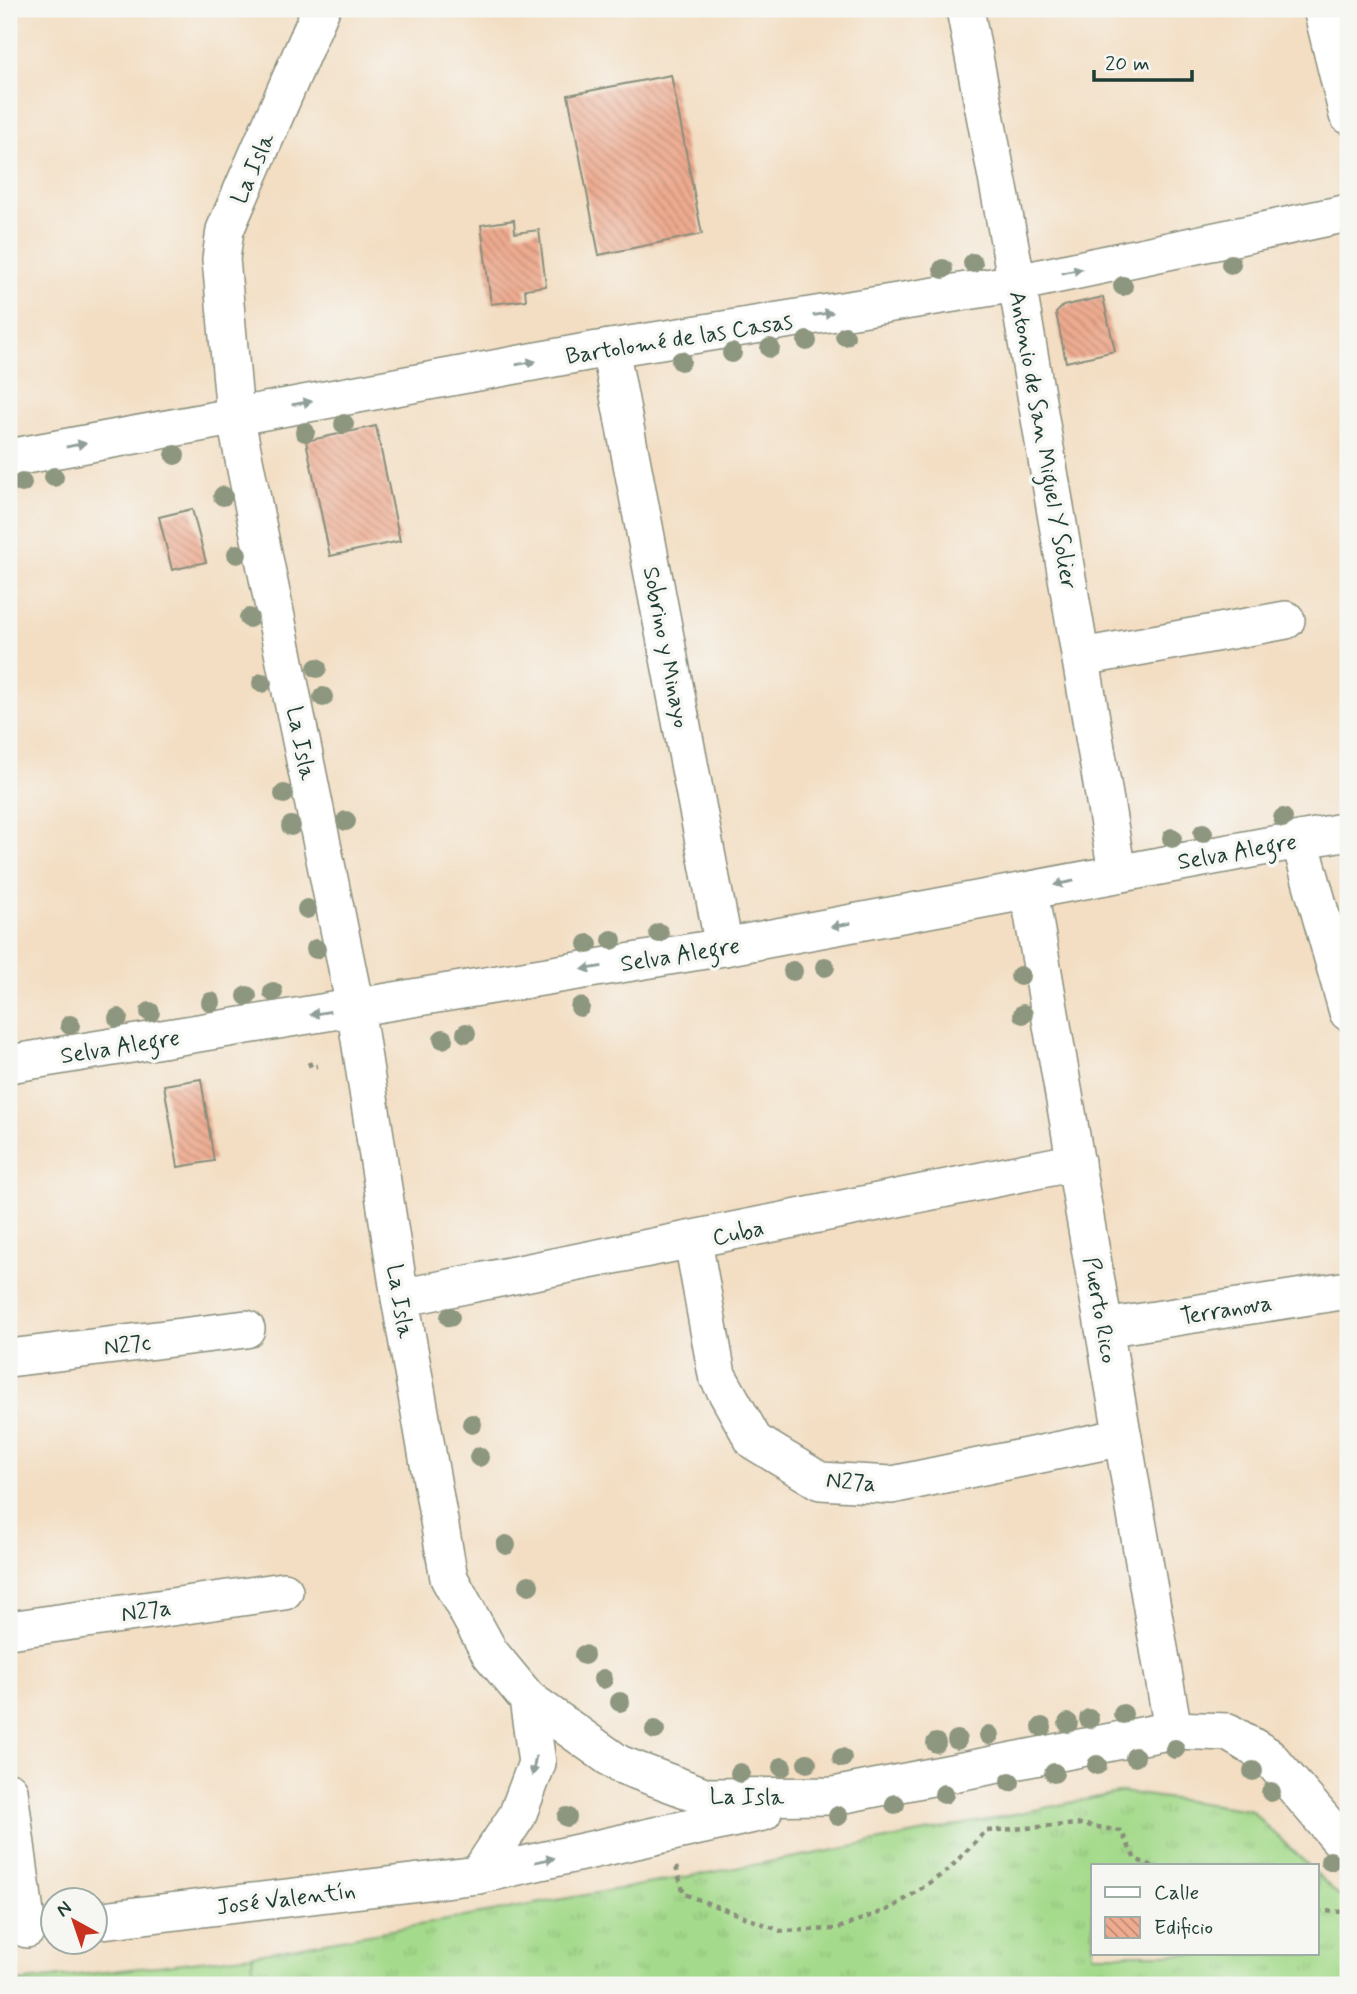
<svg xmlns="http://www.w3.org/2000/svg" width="1357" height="1994" font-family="Mynerve,sans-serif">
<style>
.grass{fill:url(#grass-tufts);stroke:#628c60;stroke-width:2}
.garden{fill:#a4da8b;stroke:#628c60;stroke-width:2}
.building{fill:url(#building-back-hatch)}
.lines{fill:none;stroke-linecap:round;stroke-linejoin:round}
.minor-casing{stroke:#898e7c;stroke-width:40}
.path{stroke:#898e7c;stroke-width:4.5;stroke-dasharray:5 5;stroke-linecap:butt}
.minor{stroke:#fff;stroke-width:37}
.tree{fill:#8d967e}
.oneway{fill:#8f9e9a}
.labels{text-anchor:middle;stroke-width:7;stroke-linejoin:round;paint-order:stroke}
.street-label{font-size:23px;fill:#1f3d34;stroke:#f6f6f2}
</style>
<defs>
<pattern id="grass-tufts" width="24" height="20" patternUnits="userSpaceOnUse" patternTransform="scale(1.75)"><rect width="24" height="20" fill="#a4da8b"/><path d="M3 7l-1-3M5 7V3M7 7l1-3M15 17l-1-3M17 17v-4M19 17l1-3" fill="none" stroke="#8dbc79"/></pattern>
<pattern id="building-back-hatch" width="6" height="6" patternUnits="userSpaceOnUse" patternTransform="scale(1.75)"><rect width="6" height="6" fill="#eeab90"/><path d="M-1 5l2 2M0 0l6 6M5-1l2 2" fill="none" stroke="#c08c76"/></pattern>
</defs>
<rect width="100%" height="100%" fill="#f6f6f2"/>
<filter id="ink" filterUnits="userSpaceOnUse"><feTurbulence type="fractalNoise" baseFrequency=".0143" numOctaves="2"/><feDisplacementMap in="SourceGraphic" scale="14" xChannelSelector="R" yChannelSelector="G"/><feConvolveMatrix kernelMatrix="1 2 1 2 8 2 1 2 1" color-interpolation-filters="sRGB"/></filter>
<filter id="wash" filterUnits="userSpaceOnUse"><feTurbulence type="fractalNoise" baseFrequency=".00686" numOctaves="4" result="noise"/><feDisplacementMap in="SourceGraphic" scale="28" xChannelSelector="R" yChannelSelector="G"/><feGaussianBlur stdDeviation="1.57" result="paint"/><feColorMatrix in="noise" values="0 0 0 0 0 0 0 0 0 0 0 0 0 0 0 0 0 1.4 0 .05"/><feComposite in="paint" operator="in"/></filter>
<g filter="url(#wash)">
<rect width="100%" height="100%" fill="#f3dec3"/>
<path class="grass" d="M1123,1792L1250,1810L1309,1866H1093V1954H1317V1874L1348,1905V1985H254L252,1955L841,1849Z"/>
<path class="garden" d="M252,1955L254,1985H9V1983Z"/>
<g id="blocks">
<g class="building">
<path d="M671,75L702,234L599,255L568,95Z"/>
<path d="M514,220L515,233L539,230L546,286L525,289L526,300L491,304L481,225Z"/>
<path d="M1103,297L1115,351L1066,362L1056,313L1063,306Z"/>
<path d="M376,426L400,541L330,556L306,441Z"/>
<path d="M192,509L206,562L172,570L159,517Z"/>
<path d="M201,1079L214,1161L178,1167L164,1085Z"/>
</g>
</g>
</g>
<g filter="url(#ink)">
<use href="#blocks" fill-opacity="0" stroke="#898e7c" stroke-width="2"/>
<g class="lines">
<defs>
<g id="minor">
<path d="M321,9L225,230L221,259L235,415L355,1007L400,1298L449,1578L490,1653L528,1699L619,1764L707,1797L834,1796L1173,1730L1228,1732L1268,1756L1348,1849"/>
<path d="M965,9L1017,283L1117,872"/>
<path d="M1322,9L1348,115"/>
<path d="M610,348L724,947"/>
<path d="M9,458L592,351L1017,283L1348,213"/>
<path d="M1082,657L1286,620"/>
<path d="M1300,841L1348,1012"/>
<path d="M1029,891L1173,1730"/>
<path d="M9,1064L724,947L1348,831"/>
<path d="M693,1241L717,1375L754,1441L820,1481L892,1485L1123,1437"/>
<path d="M400,1298L1076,1162"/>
<path d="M1104,1328L1348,1290"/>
<path d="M9,1358L246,1329"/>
<path d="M9,1630L284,1591"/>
<path d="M9,1791L27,1929"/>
<path d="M478,1875L517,1816L537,1763L528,1699"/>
<path d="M94,1921L478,1875L763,1812"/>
</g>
</defs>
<use href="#minor" class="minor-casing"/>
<g class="path">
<path d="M309,1062L311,1067L317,1066"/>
<path d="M676,1867L684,1894L781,1931L836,1929L892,1908L947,1871L986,1831L1080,1824L1121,1831L1135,1859L1152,1866"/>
<path d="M1317,1911L1348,1912"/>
</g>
<use href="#minor" class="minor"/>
</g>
<g class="tree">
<circle cx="973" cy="263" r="10"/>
<circle cx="1231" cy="264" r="10"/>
<circle cx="943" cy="269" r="10"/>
<circle cx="1123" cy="286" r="10"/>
<circle cx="845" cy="336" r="10"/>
<circle cx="807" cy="341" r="10"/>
<circle cx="770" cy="348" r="10"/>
<circle cx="732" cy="353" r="10"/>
<circle cx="681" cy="361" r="10"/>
<circle cx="344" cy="424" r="10"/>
<circle cx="305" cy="432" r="10"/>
<circle cx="175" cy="455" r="10"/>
<circle cx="54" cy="477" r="10"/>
<circle cx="22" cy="483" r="10"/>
<circle cx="223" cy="496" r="10"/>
<circle cx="237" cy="554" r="10"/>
<circle cx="249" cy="618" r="10"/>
<circle cx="317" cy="668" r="10"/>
<circle cx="262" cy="683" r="10"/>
<circle cx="323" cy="697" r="10"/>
<circle cx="284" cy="794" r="10"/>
<circle cx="1283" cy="818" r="10"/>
<circle cx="346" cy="821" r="10"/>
<circle cx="291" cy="826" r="10"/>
<circle cx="1203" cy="833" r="10"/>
<circle cx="1172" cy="838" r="10"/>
<circle cx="307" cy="909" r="10"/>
<circle cx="659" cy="933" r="10"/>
<circle cx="612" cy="940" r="10"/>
<circle cx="588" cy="944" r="10"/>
<circle cx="316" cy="949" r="10"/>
<circle cx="825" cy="967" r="10"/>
<circle cx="793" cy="971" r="10"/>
<circle cx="1020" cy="976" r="10"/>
<circle cx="273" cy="992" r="10"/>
<circle cx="247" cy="996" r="10"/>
<circle cx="211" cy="1002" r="10"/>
<circle cx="580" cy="1007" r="10"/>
<circle cx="150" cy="1012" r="10"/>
<circle cx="1023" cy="1014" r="10"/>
<circle cx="118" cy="1018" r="10"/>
<circle cx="70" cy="1025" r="10"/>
<circle cx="466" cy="1033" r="10"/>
<circle cx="443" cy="1039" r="10"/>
<circle cx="450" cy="1317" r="10"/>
<circle cx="472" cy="1424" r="10"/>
<circle cx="479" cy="1457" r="10"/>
<circle cx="506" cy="1545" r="10"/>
<circle cx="529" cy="1585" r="10"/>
<circle cx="584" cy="1655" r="10"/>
<circle cx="603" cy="1679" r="10"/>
<circle cx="620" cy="1702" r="10"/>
<circle cx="1123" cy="1714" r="10"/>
<circle cx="1089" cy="1719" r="10"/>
<circle cx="1068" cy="1723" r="10"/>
<circle cx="1042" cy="1727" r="10"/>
<circle cx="655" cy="1730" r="10"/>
<circle cx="989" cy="1735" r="10"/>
<circle cx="957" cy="1740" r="10"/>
<circle cx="936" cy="1743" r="10"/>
<circle cx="1175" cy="1749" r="10"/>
<circle cx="1135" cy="1757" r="10"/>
<circle cx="842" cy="1758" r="10"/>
<circle cx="807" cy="1763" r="10"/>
<circle cx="1097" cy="1765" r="10"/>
<circle cx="782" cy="1767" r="10"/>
<circle cx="1253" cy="1771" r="10"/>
<circle cx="740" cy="1773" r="10"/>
<circle cx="1054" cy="1773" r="10"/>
<circle cx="1010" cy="1782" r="10"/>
<circle cx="1271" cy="1792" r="10"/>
<circle cx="944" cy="1794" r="10"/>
<circle cx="895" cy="1804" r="10"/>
<circle cx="838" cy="1816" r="10"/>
<circle cx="567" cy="1817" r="10"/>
<circle cx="1330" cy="1861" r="10"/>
</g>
<defs><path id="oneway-solid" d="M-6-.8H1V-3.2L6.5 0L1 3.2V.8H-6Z" transform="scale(1.75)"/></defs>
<g class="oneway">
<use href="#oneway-solid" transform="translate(1072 271) rotate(-12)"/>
<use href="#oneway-solid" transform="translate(823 314) rotate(-9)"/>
<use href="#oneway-solid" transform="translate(526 363) rotate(-10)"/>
<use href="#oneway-solid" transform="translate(302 403) rotate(-10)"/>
<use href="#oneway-solid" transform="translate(76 445) rotate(-11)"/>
<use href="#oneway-solid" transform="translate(1064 883) rotate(168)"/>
<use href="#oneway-solid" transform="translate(841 925) rotate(170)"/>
<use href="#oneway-solid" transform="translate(592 968) rotate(171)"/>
<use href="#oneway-solid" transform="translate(320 1013) rotate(171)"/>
<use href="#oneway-solid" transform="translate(534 1766) rotate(100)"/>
<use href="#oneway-solid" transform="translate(545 1860) rotate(-12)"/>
</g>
</g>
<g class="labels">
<g class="street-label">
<text transform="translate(252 168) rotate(-66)" y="8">La Isla</text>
<text transform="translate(679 338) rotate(-9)" y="8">Bartolomé de las Casas</text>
<text transform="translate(1044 440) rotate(80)" y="8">Antonio de San Miguel Y Solier</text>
<text transform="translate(667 647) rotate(79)" y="8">Sobrino y Minayo</text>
<text transform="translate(302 743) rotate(79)" y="8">La Isla</text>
<text transform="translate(1237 851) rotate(-10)" y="8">Selva Alegre</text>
<text transform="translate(680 954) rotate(-9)" y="8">Selva Alegre</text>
<text transform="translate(120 1046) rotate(-9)" y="8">Selva Alegre</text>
<text transform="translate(738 1232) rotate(-12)" y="8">Cuba</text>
<text transform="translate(401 1301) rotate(81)" y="8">La Isla</text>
<text transform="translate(1226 1309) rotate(-9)" y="8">Terranova</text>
<text transform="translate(1101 1310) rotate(80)" y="8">Puerto Rico</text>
<text transform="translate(127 1344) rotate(-7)" y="8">N27c</text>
<text transform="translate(851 1481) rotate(5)" y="8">N27a</text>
<text transform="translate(146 1610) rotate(-8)" y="8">N27a</text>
<text transform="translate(747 1796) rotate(1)" y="8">La Isla</text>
<text transform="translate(286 1898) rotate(-7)" y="8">José Valentín</text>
</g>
</g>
<rect width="1357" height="1994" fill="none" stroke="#f6f6f2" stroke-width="35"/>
<rect x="1091" y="1864" width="228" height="91" fill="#f6f6f2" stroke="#a0aca6" stroke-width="2"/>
<rect x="1105" y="1887" width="35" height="10" fill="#ffffff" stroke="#a0aca6" stroke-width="2"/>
<text x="1154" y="1899" font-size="21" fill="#1f3d34">Calle</text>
<rect x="1105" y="1917" width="35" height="21" fill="url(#building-back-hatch)" stroke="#a0aca6" stroke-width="2"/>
<text x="1154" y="1934" font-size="21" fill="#1f3d34">Edificio</text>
<g transform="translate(74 1921) rotate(320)"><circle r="33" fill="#f6f6f2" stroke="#a0aca6" stroke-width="2"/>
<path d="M0-5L12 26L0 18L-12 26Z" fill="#c8321e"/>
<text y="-10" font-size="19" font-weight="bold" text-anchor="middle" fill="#1f3d34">N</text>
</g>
<path d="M1094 70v10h98v-10" fill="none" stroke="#1f3d34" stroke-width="3.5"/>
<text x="1105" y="70" font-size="21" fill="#1f3d34" stroke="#f6f6f2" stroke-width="5" paint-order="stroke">20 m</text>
</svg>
